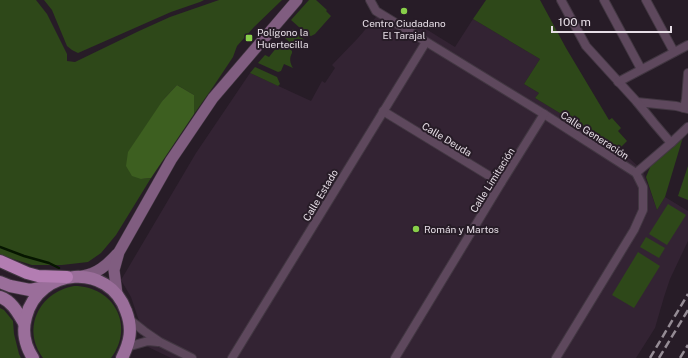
<svg xmlns="http://www.w3.org/2000/svg" width="688" height="358" font-family="'Public Sans',sans-serif">
<style>
.built{fill:#332333}
.green{fill:#2e4819}
.forest{fill:#3d5f20}
.lines{fill:none;stroke-linecap:round;stroke-linejoin:round}
.stream{stroke:#061600;stroke-width:2.5}
.street-casing{stroke:#423742;stroke-width:10}
.secondary-casing{stroke:#423742;stroke-width:12}
.primary-casing{stroke:#423742;stroke-width:14}
.highway-casing{stroke:#423742;stroke-width:14}
.street{stroke:#5e485d;stroke-width:8}
.secondary{stroke:#805d80;stroke-width:11}
.primary{stroke:#9a6e9a;stroke-width:12}
.highway{stroke:#b37db2;stroke-width:12}
.rail{stroke:#958c95;stroke-width:2.5;stroke-dasharray:8 4;stroke-linecap:butt}
.poi-dot{fill:#88cf4a;stroke:#271c27;stroke-width:1.5}
.labels{text-anchor:middle;stroke-width:4;stroke-linejoin:round;paint-order:stroke}
.poi-label{font-size:10px;fill:#e6dee6;stroke:#271c27;text-anchor:start}
.street-label{font-size:10px;fill:#e6dee6;stroke:#271c27}
</style>
<rect width="100%" height="100%" fill="#271c27"/>
<path class="built" d="M382,10L410,27L413,21L455,47L473,19L540,59L524,84L539,93L535,98L619,149L639,167L643,171L657,210L665,197L688,211V241L670,279L664,297L655,328L636,358H171L144,345L141,327L131,297L121,280L196,153L250,73L311,101L322,81L325,83L335,68L332,65L358,38Z"/>
<g class="green">
<path d="M0,0H36L47,14L67,54V61L75,62L139,31L170,17L219,0H282L254,27L237,46L233,57L213,87L194,114V95L177,85L163,100L141,179L151,178L116,235L101,253L88,262L62,265H32L0,255Z"/>
<path d="M44,0H204L200,2L171,12L78,53L72,50L67,46L52,10Z"/>
<path d="M309,0H316L327,10L326,11L331,16L315,34L311,36L308,35L291,20Z"/>
<path d="M486,0H540L566,48L609,120L612,118L621,128L618,131L627,141L619,149L535,98L539,93L524,84L540,59L473,19Z"/>
<path d="M293,29L304,40L296,48L285,38Z"/>
<path d="M281,42L292,51V53C289,58 290,63 293,68L284,64L281,71L278,72L258,63L265,55L269,57Z"/>
<path d="M255,67L277,77L280,84L278,86L250,73Z"/>
<path d="M683,137L665,197L657,210L646,177L651,165Z"/>
<path d="M688,166V200L678,196Z"/>
<path d="M668,204L686,215L667,245L649,234Z"/>
<path d="M646,237L665,248L659,258L640,247Z"/>
<path d="M638,252L660,266L634,308L612,295Z"/>
<path d="M74,286C114,286 135,326 111,358H43C21,329 39,292 74,286Z"/>
<path d="M0,308L4,310L13,321L14,334L19,354L21,358H0Z"/>
</g>
<path class="forest" d="M177,85L194,95V114L151,178L141,179L132,176L126,166L128,152L163,100Z"/>
<g class="lines">
<path class="stream" d="M0,247L24,256L49,263L59,268"/>
<defs>
<g id="street">
<path d="M370,0L376,11L544,114L636,173L643,187V210L634,230L556,358"/>
<path d="M561,0L586,46L637,102L676,106L688,109"/>
<path d="M604,0L641,69"/>
<path d="M646,0L674,52"/>
<path d="M618,82L688,45"/>
<path d="M637,102L654,123L671,143"/>
<path d="M684,108L686,99L688,73"/>
<path d="M383,111L501,183"/>
<path d="M636,173L671,143L688,127"/>
<path d="M130,320L144,331L160,342L192,358"/>
<path d="M127,347L148,341L158,342"/>
<path d="M232,358L426,42"/>
<path d="M395,358L501,183L544,114"/>
</g>
<g id="secondary">
<path d="M82,276C97,274 107,265 117,254"/>
<path d="M117,294L114,270L119,252L171,160L213,98L297,0"/>
</g>
<g id="primary">
<path d="M0,282L10,286L30,290L45,287"/>
<path d="M0,297C12,301 18,313 24,323"/>
<path d="M33,358C25,346 22,331 26,317C39,267 109,262 126,311C133,329 130,342 122,358"/>
</g>
<path id="highway" d="M0,261L27,273L38,276L67,277"/>
</defs>
<use href="#street" class="street-casing"/>
<use href="#secondary" class="secondary-casing"/>
<use href="#primary" class="primary-casing"/>
<use href="#highway" class="highway-casing"/>
<use href="#street" class="street"/>
<use href="#secondary" class="secondary"/>
<use href="#primary" class="primary"/>
<use href="#highway" class="highway"/>
<g class="rail">
<path d="M650,358L688,294"/>
<path d="M659,358L688,310"/>
<path d="M680,358L688,345"/>
</g>
</g>
<g class="poi-dot">
<circle cx="404" cy="11" r="4"/>
<rect x="245" y="34" width="8" height="8" rx="2"/>
<circle cx="416" cy="229" r="4"/>
</g>
<g class="labels">
<g class="poi-label">
<text x="404" y="27" text-anchor="middle">Centro Ciudadano<tspan x="404" dy="12">El Tarajal</tspan></text>
<text x="257" y="36">Polígono la<tspan x="257" dy="12">Huertecilla</tspan></text>
<text x="424" y="233">Román y Martos</text>
</g>
<g class="street-label">
<text transform="translate(595 135) rotate(33)" y="4">Calle Generación</text>
<text transform="translate(447 139) rotate(31)" y="4">Calle Deuda</text>
<text transform="translate(492 180) rotate(-58)" y="4">Calle Limitación</text>
<text transform="translate(320 195) rotate(-59)" y="4">Calle Estado</text>
</g>
</g>
<path d="M552 26v6h119v-6" fill="none" stroke="#e6dee6" stroke-width="2"/>
<text x="558" y="26" font-size="12" fill="#e6dee6" stroke="#271c27" stroke-width="3" paint-order="stroke">100 m</text>
</svg>
